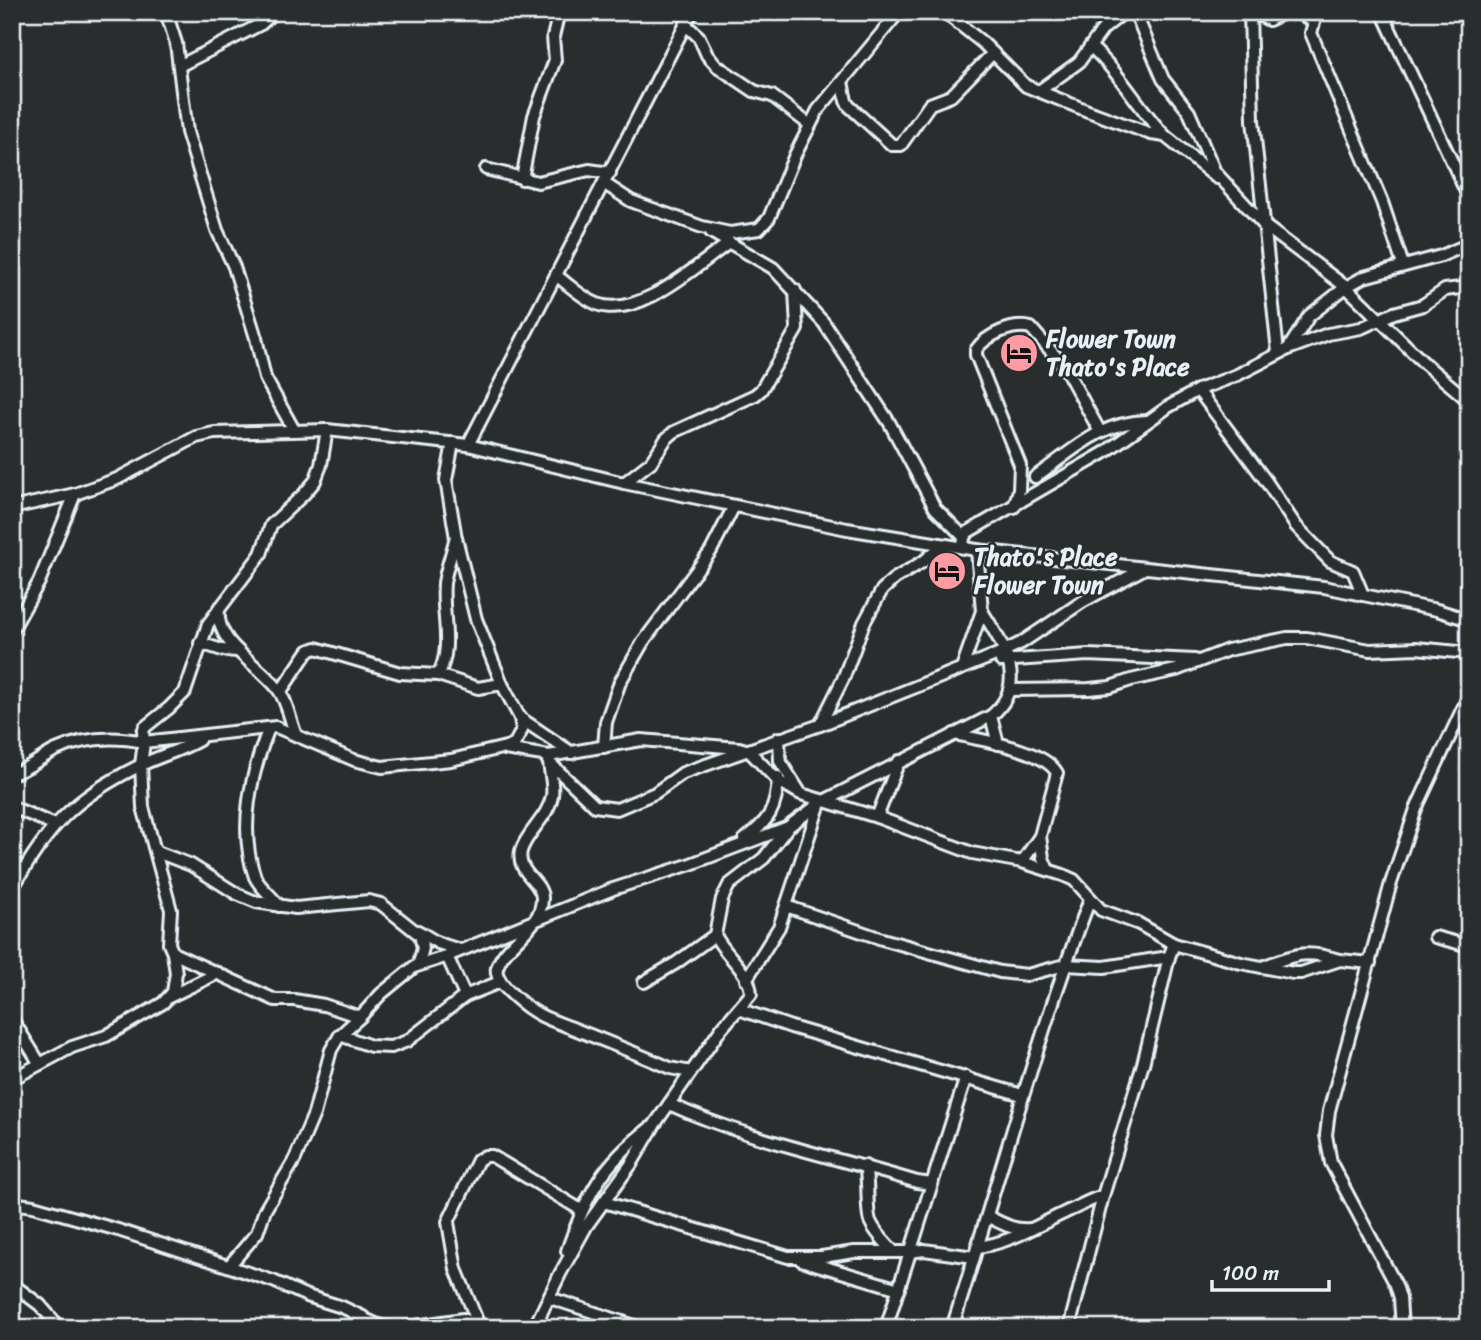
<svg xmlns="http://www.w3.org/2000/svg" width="1481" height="1340" font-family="Sriracha,sans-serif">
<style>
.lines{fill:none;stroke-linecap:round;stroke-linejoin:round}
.minor-casing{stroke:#e8f1f8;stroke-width:16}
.minor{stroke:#2a2d2e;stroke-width:10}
.labels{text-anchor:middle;stroke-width:5;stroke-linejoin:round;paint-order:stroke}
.poi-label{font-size:24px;font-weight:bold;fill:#e8f1f8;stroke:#2a2d2e;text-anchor:start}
</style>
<rect width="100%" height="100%" fill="#2a2d2e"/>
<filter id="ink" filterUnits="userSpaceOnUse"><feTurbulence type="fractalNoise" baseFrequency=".0143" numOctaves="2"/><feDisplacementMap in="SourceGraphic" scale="14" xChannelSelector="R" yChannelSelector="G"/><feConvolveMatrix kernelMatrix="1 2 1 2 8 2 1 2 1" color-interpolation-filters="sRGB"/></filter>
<g filter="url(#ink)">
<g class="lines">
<defs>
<g id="minor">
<path d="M166,12L176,43L187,132L217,230L234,267L256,338L265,378L294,430"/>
<path d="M944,12L983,43L1026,86L1088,111L1151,134L1165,136L1217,178"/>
<path d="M1135,12L1163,79L1189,112L1215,172L1265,226L1346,287L1425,364L1469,401"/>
<path d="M1250,12L1253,120L1278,352"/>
<path d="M1253,12L1269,20L1286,12"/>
<path d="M1296,12L1313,21"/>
<path d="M1317,12L1311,33L1382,202L1403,265"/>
<path d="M1382,12L1469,198"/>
<path d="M686,25L699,37L707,55L717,66L754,91L772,96L810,125"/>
<path d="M1091,47C1120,73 1138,107 1165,136"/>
<path d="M179,66L261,24L274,12"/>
<path d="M842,82L846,101L849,106L892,145H901L930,104L951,96L993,53"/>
<path d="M1039,91L1079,62L1103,29L1124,12"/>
<path d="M486,169L538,182L589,170L610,173"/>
<path d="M522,179L534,116L555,60L553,37L559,12"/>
<path d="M605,184L631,201L702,227L730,233L759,229L769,218L795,155L818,110L899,12"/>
<path d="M711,232L773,268L824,323L889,422L935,508L964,537"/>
<path d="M557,276C569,285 582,298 597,304C638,320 697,265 729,243"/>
<path d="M1288,349L1309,316L1346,287L1364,277L1441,256L1469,244"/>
<path d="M1198,390L1266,481L1296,526L1330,561L1353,571L1363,595"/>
<path d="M468,445L692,12"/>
<path d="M1035,477C1073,451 1099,422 1147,421"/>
<path d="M624,483L651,462L666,439L674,432L755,395L761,390L797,329L795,290"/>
<path d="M1014,507L1019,490L1020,465L976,355V350C986,335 1013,323 1031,328L1064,366L1099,430"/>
<path d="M12,508L75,494L117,479L196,437L214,433L327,430L468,445L624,483L847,529L977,550L1324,587L1437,610L1469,620"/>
<path d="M963,547L964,537L968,532L1104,453L1168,407L1198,390L1237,375L1288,349L1328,334L1361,328L1394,313L1423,305L1445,290L1460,288L1469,291"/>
<path d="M219,608C214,644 258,663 278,689C287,700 290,721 296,735"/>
<path d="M12,630L39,582L75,494"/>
<path d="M200,643L222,650L238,651"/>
<path d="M1001,661L1088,655L1195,660"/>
<path d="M962,668L982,611L977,550"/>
<path d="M438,675C454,647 441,614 444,583C446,569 452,554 455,540"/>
<path d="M1009,690L1089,689L1110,687L1131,680L1176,670L1228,650L1287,638H1307L1370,650L1416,648L1469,653"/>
<path d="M281,691L308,651L316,648L400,673L438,675L478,688L502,684"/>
<path d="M991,716L998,744"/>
<path d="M520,718L572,753"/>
<path d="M820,725L843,679L864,623L882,590L894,579L924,561L943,545"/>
<path d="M269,728C251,773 238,830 255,877C260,888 272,896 279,906"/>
<path d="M954,734C980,740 1044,749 1057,773L1040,836L1022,862"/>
<path d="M779,738L780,761L801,794L877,817L972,853L1022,862L1063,875L1074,880L1101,910L1139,924L1174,944"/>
<path d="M604,747L606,722L620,682L643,642L711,551L734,506"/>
<path d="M505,749L549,756L641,740L739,748L749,751L777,780L799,793"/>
<path d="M549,759C549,771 554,784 552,796C548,818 527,831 521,851C516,873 542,881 542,898C542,929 504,943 497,968C493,984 530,1010 542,1016C552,1021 562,1024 572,1028C605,1041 638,1054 670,1068L691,1072"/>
<path d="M548,761L595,806L617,809L655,793L683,773L820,725L998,654L1021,643L1082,602L1145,568"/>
<path d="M12,774C29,769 41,757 56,750C85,737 114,736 144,742L143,732L145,727L169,708L185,692L208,624L261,554L271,525L304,494L315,481L321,465L327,430"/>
<path d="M12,807L55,825"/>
<path d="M877,817L899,761"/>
<path d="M1040,836L1043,858L1048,870"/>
<path d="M744,840C769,821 777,809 778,777"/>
<path d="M157,852L191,865L237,894L256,902L296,908L369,901L381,904L420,935L423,948L419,963"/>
<path d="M12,889C50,825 72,799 139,766C159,756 180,751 199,740"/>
<path d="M786,906L882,939L1000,972L1027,975L1065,965L1104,967L1169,957"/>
<path d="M418,931L438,943L460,950"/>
<path d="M1435,937L1469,946"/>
<path d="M173,953L275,1000H294L324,1005L360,1017"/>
<path d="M447,956L465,996"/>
<path d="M1262,967C1294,955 1304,949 1339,960"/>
<path d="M746,980L779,927L820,803"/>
<path d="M644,982L676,963L715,935"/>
<path d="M171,996L218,973"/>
<path d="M739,1009L791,1027L1022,1095"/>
<path d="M12,1019L40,1064"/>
<path d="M340,1035L371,1046L391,1047L407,1041L465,996L500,982"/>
<path d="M12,1079L72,1047L106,1036L163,1003L173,992L176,973L173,953L169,944L171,910L143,807L141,765L144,742L276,727L354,760L382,767L451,760L510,746L515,743L522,730L520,718L502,684L476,619L456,538L446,480L453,443"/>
<path d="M669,1104C748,1140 835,1157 917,1182L932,1184"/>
<path d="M865,1166C869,1182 866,1210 870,1221C875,1233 886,1243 894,1252"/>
<path d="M604,1202L788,1257H822L854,1252H910L924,1250L974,1257"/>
<path d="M12,1203L33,1206L118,1230L273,1281L307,1296L342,1307L363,1317L372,1328"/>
<path d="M987,1216C1001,1223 1014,1231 1030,1229"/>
<path d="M977,1247C1011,1243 1038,1225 1068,1211C1080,1206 1091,1199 1103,1196"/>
<path d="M567,1251C586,1196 602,1164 650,1128"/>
<path d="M801,1260L899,1289"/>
<path d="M229,1266L257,1233L265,1210L295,1159L314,1114L331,1050L340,1035L360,1017L381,994L414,967L442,958L613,889L688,865L786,828"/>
<path d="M12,1284L40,1305L60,1328"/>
<path d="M550,1298L641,1328"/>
<path d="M367,1320L383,1327L394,1328"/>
<path d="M478,1323L456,1269L448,1222L478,1160L485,1156H492L581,1210"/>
<path d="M402,1328L463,1319L488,1328"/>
<path d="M534,1328L560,1274L587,1225L632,1163L655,1124L721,1029L751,994C750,971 725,956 715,935L722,899L729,885L764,858L788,827L822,802L991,716C1030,683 1003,645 982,611"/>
<path d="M886,1328L966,1077"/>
<path d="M952,1328C998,1185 1036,1039 1090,899"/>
<path d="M1069,1328L1103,1196L1143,1064L1169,957L1174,944L1241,963L1293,973H1301L1340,960L1370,963"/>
<path d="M1402,1328L1400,1298L1396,1285L1331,1163L1326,1135L1329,1111L1391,883L1416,809L1469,695"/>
</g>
</defs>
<use href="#minor" class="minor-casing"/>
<use href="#minor" class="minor"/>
</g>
</g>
<defs>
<symbol id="hotel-disc" viewBox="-11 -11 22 22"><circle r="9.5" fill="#ff9aa2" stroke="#2a2d2e"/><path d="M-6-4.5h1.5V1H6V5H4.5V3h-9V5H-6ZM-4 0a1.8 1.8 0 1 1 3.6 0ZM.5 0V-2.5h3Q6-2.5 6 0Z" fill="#111"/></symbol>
</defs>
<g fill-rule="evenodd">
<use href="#hotel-disc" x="997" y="331" width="44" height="44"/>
<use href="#hotel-disc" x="925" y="549" width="44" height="44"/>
</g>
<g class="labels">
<g class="poi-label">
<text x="1046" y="347">Flower Town<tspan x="1046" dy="28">Thato's Place</tspan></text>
<text x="974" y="565">Thato's Place<tspan x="974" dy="28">Flower Town</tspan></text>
</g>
</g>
<rect width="1481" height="1340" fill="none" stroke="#2a2d2e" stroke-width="42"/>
<rect x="21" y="21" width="1439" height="1298" fill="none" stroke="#e8f1f8" stroke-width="2.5" filter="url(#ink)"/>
<path d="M1212 1280v10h117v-10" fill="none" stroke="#e8f1f8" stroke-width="3.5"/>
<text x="1222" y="1280" font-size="21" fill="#e8f1f8" stroke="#2a2d2e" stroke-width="5" paint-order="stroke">100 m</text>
</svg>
